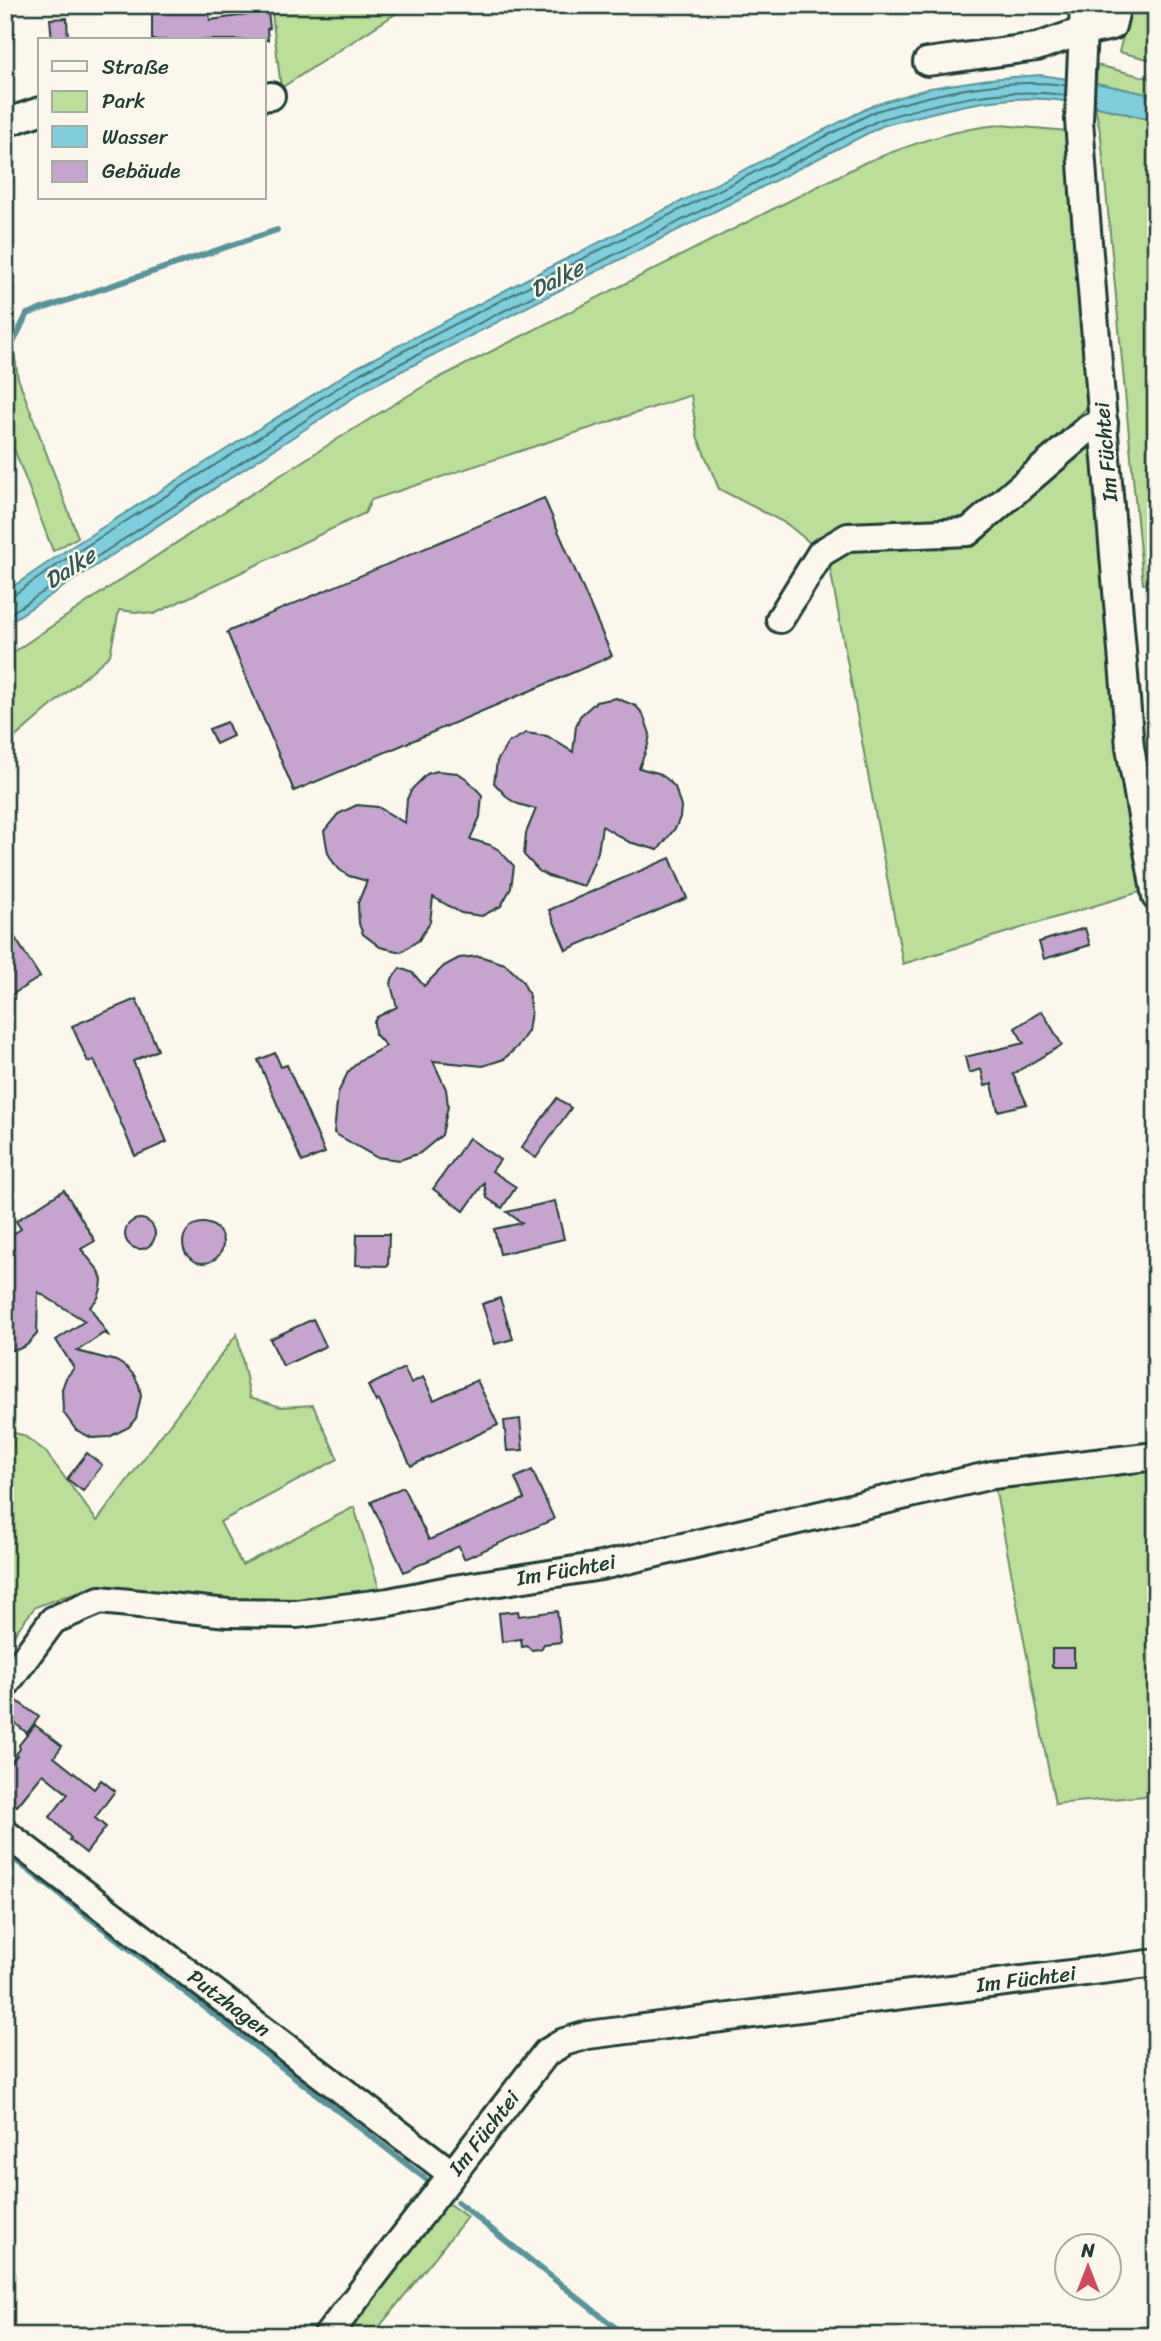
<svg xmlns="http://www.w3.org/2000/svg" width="1161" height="2341" font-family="Sriracha,sans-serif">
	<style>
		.green { fill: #bbde99; stroke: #6d8e66; stroke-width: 2 }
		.water { fill: #7fcedd; stroke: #599499; stroke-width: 2 }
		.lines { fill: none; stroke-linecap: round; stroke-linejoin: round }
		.shore { stroke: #457778; stroke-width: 2 }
		.stream { stroke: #599499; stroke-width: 6 }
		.building { fill: #c6a4cf; stroke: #1f3d34; stroke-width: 2 }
		.minor-casing { stroke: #1f3d34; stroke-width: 32 }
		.minor { stroke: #fbf7ec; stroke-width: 26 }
		.labels { text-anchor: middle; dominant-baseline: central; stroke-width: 5; stroke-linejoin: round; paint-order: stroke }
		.street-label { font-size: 21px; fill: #1f3d34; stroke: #fbf7ec }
		.water-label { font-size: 23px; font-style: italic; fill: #325a56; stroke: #fbf7ec }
	</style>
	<rect width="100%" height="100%" fill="#fbf7ec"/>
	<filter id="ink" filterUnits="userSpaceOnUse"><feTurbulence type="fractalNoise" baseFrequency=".0143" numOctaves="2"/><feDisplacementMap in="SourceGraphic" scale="14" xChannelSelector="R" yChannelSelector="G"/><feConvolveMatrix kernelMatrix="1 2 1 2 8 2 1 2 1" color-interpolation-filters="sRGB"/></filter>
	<g filter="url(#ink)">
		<!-- green -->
		<g class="green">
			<path d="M271 5H409L281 88Z"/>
			<path d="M1131 5H1156V61L1119 52Z"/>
			<path d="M1097 65 1156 80V96L1096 83Z"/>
			<path d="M1095 106 1156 121V582L1143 584 1101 137Z"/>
			<path d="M1000 125 1068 131 1070 207 1089 406 964 521 849 526 830 531 815 547 787 524 719 489 697 436 691 395 371 500 365 513 154 614 119 610 110 655 5 746V658C144 563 284 470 429 383L866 162C910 145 952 129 1000 125Z"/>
			<path d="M12 338 18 378 78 537 53 551 5 425V339Z"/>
			<path d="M1092 444 1143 891 903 964 828 557 851 546 971 539 1081 448Z"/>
			<path d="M237 1334 250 1397 281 1407 313 1405 338 1459 220 1522 242 1565 354 1507 380 1591 295 1606 228 1605 85 1589 35 1607 5 1646V1497L16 1491 5 1461V1431L23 1435 45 1451 97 1521Z"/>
			<path d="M1156 1466V1795L1055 1804 995 1487Z"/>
			<path d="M445 2201 467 2217 372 2336H342Z"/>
		</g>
		<!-- water -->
		<path class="water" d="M1040 75 1096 83 1156 96V121C1119 112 1083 102 1045 99 991 95 934 112 882 126L368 388 5 625V592L65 551 357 367 550 267 874 105 930 88 989 79Z"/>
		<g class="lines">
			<!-- shore -->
			<g class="shore">
				<path d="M5 597 12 596 69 557 361 373 554 273 876 111C937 93 1002 77 1066 85"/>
				<path d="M5 617 364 382 879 120C938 102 1003 86 1065 95"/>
			</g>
			<!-- stream -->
			<g class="stream">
				<path d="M5 387 9 386 11 347 27 314 277 230"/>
				<path d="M5 1852 427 2180"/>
				<path d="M457 2202 626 2336"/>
			</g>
		</g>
		<!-- building -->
		<g class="building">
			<path d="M175 5H208L210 20 268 12 270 28 267 29 268 40H152V12H175Z"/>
			<path d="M67 18 68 40H52L50 19Z"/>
			<path d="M544 498 612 656 294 791 227 632Z"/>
			<path d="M616 698 636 706 643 714 650 734 648 745 639 768 658 773 667 779 675 787 681 807 680 817 676 827 658 850 629 842 602 826 598 852 584 886 548 876 539 871 524 855 526 833 536 809 518 804 509 799 494 783 497 761 508 743 526 733 547 736 573 752 576 726 580 716 596 702Z"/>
			<path d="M227 722 233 736 216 744 209 729Z"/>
			<path d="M437 771 458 773 467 779 482 795 480 817 470 839 490 845 499 850 514 866 511 888 501 906 482 916 461 913 433 897 430 922 419 940 401 952 380 947 363 934 359 924 358 903 367 881 349 876 340 870 333 862 328 853 324 831 338 814 357 805 378 807 405 823 407 799 412 789 427 774Z"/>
			<path d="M670 858 687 898 566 950 549 910Z"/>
			<path d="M5 922 40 977 5 999Z"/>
			<path d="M1085 928 1090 945 1044 959 1039 942Z"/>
			<path d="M479 956 505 964 522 980 529 995 531 1012 528 1031 517 1047 504 1059 483 1066 433 1061 446 1089 448 1106 442 1135 420 1153 400 1160 376 1157 334 1133 338 1093 348 1072 360 1060 386 1046 375 1034 374 1022 377 1017 397 1007 391 985 392 979 400 968 413 973 424 986 444 966 459 958Z"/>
			<path d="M136 999 158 1050 133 1061 167 1142 135 1156 94 1060 88 1062 72 1026Z"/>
			<path d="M1042 1011 1062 1045 1013 1074 1027 1104 998 1111 992 1084 985 1086 981 1069 969 1073 965 1057 1024 1043 1015 1028Z"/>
			<path d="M275 1053 281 1067 287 1065 325 1153 302 1162 258 1060Z"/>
			<path d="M557 1098 571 1108 536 1158 521 1148Z"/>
			<path d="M469 1138 500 1160 492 1171 516 1187 502 1208 487 1198 484 1183 464 1211 433 1189Z"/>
			<path d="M64 1190 95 1241 81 1249 99 1271 102 1280 101 1289 98 1298 90 1307 108 1335 104 1333 77 1351 116 1361 126 1367 134 1375 139 1385 141 1396 136 1418 129 1427 109 1437 92 1438 76 1430 63 1412 62 1389 66 1378 74 1368 56 1340 85 1321 38 1292 37 1334 27 1345 19 1349 5 1351V1239L21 1229 16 1221Z"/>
			<path d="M555 1201 564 1239 500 1254 494 1229 522 1223 507 1212Z"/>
			<circle cx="140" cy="1234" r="15"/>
			<circle cx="203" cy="1243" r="20"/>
			<path d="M357 1234H389L388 1266 356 1265Z"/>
			<path d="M500 1298 513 1339 495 1344 482 1304Z"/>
			<path d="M313 1319 326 1346 283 1366 270 1339Z"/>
			<path d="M404 1368 411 1383 423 1377 434 1400 477 1380 498 1425 411 1466 379 1400 376 1402 368 1386Z"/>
			<path d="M520 1419 523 1450 507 1451 504 1421Z"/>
			<path d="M87 1453 102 1465 83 1491 67 1479Z"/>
			<path d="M532 1470 554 1519 464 1559 459 1546 404 1572 371 1502 403 1487 429 1540 524 1499 515 1478Z"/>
			<path d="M518 1611 519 1616 557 1611 561 1642 544 1644 541 1649 531 1650 527 1646 522 1647 521 1639 502 1642 499 1613Z"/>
			<rect x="1052" y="1649" width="22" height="18"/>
			<path d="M13 1698 39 1717 27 1733 5 1715V1708Z"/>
			<path d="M35 1725 62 1746 54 1757 94 1789 101 1780 115 1791 95 1818 106 1827 86 1853 69 1840 71 1838 50 1817 68 1794 43 1774 17 1806 5 1797V1771L17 1755 16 1754 20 1749 19 1745Z"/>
		</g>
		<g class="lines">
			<defs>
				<g id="minor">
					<path d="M1084 5 1079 120 1085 206 1130 747 1156 897"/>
					<path d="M927 62 1037 47 1074 34 1112 26 1117 5"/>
					<path d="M264 97 271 96"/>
					<path d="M5 123 40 111"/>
					<path d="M780 619 821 553 848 537 968 532 1089 428 1104 423"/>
					<path d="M5 1685 53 1620 100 1600 228 1613 297 1614 389 1602 454 1589 601 1566 992 1475 1156 1456"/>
					<path d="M5 1833 452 2174"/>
					<path d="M327 2336 546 2053 564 2042 588 2035 1156 1963"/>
				</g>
			</defs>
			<!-- minor casing -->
			<use href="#minor" class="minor-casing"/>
			<!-- minor -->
			<use href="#minor" class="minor"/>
		</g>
	</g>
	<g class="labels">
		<!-- street labels -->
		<g class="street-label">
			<text transform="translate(1106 452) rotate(-95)">Im Füchtei</text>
			<text transform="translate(566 1570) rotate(-10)">Im Füchtei</text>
			<text transform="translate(1026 1979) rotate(-7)">Im Füchtei</text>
			<text transform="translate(229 2003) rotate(37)">Putzhagen</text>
			<text transform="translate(484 2133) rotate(-52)">Im Füchtei</text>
		</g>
		<!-- water labels -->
		<g class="water-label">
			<text transform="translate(557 279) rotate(-27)">Dalke</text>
			<text transform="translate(70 568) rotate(-33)">Dalke</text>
		</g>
	</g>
	<!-- margin -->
	<rect width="1161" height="2341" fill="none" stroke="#fbf7ec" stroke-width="28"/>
	<rect x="14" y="14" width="1133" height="2313" fill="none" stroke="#1f3d34" stroke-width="2.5" filter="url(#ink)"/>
	<!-- legend -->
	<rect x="38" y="38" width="228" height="161" fill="#fbf7ec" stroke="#a3ada2" stroke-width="2"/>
	<rect x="52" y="61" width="35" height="10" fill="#fbf7ec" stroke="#a3ada2" stroke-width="2"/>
	<text x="102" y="74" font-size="21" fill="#1f3d34">Straße</text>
	<rect x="52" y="91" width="35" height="21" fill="#bbde99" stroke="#a3ada2" stroke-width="2"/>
	<text x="102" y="108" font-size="21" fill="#1f3d34">Park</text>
	<rect x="52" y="126" width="35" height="21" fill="#7fcedd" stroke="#a3ada2" stroke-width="2"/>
	<text x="102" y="144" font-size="21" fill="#1f3d34">Wasser</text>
	<rect x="52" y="161" width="35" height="21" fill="#c6a4cf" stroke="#a3ada2" stroke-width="2"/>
	<text x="102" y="178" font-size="21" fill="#1f3d34">Gebäude</text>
	<!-- north arrow -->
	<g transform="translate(1088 2267)"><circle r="33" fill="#fbf7ec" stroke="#a3ada2" stroke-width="2"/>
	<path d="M0-5L12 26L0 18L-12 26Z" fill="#d1495b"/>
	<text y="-10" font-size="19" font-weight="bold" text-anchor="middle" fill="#1f3d34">N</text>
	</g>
</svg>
